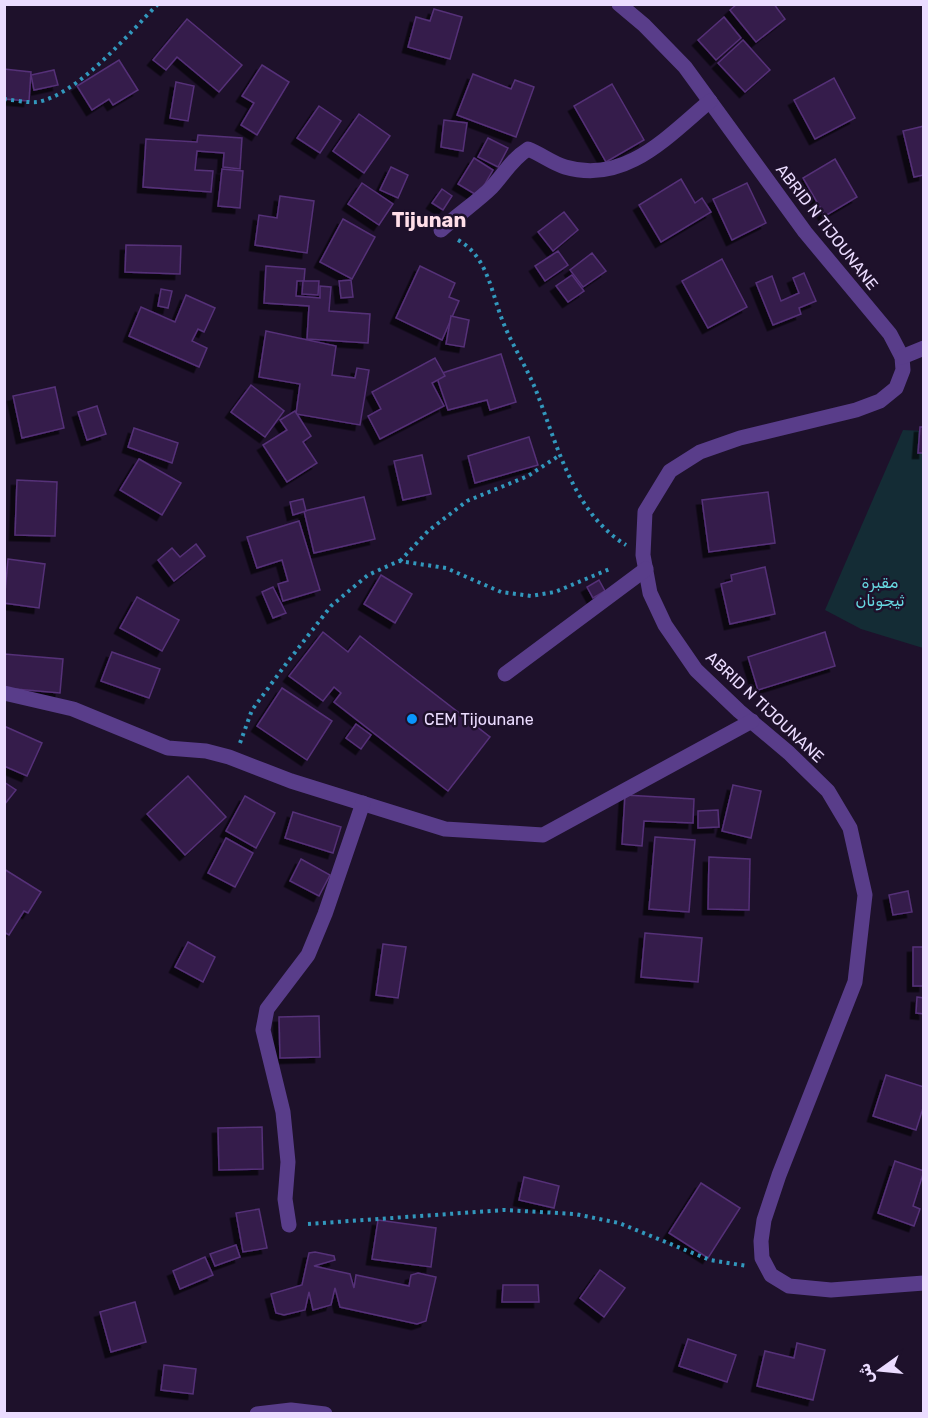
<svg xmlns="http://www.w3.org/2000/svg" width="928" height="1418" font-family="Rubik,Cairo,sans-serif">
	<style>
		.green { fill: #142c35 }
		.building { fill: #361e4c; stroke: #553078; stroke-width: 1.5; filter: url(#shadow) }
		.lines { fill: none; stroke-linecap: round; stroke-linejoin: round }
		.path { stroke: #3298bd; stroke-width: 4; stroke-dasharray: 3 4.5; stroke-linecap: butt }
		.minor { stroke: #593d8a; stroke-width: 15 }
		.poi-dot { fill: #0a96fd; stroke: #1e112b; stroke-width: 2 }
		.labels { text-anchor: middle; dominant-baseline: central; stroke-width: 5; stroke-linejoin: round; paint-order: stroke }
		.street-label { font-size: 16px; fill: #ebdcff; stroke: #1e112b }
		.park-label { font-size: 16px; fill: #67d7e0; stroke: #1e112b }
		.poi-label { font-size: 16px; fill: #ebdcff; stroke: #1e112b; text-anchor: start }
		.quarter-label { font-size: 20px; font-weight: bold; fill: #ffdee8; stroke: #1e112b }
	</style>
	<defs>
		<filter id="shadow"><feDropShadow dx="-5.5" dy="5.5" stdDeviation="0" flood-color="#0009"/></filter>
	</defs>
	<rect width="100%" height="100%" fill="#1e112b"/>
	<!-- green -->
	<path class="green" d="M903 430 923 431V648L861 629 825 610Z"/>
	<!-- building -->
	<g class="building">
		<path d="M737 4H774L785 19 756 42 730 10Z"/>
		<path d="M434 9 462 17 450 59 408 47 416 17 430 21Z"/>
		<path d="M724 17 741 38 716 60 698 40Z"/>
		<path d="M187 19 242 65 219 92 177 57 166 70 153 60Z"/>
		<path d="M743 40 770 70 745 92 718 63Z"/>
		<path d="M119 60 138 90 113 105 109 99 92 110 77 86Z"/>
		<path d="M262 65 289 82 257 135 241 125 254 103 242 96Z"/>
		<path d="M4 69 31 72 29 101 4 99Z"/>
		<path d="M54 70 58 85 34 90 31 75Z"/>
		<path d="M473 74 511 89 515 80 534 87 516 137 457 115Z"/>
		<path d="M834 78 855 118 815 139 794 100Z"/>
		<path d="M176 82 194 86 188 121 170 118Z"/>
		<path d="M612 84 644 140 606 162 574 106Z"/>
		<path d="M319 106 341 121 320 153 297 138Z"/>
		<path d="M359 114 390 136 364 173 333 151Z"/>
		<path d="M444 120 467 123 463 151 441 147Z"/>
		<path d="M924 126V175L914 177 903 131Z"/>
		<path d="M198 135 242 138 240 169 223 167 224 153 197 151 195 170 213 171 211 192 143 187 146 139 197 142Z"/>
		<path d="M488 138 508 148 498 167 478 157Z"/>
		<path d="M474 158 493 170 478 196 458 184Z"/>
		<path d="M835 159 857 197 825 216 803 178Z"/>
		<path d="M391 167 408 175 398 198 380 190Z"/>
		<path d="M222 169 243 171 240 208 218 206Z"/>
		<path d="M681 179 695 203 702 198 711 212 661 242 639 205Z"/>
		<path d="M362 183 393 204 379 225 348 204Z"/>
		<path d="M747 183 766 223 732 240 713 199Z"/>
		<path d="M442 189 452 196 443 210 432 203Z"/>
		<path d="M280 196 314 201 307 253 255 245 259 215 277 218Z"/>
		<path d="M564 212 578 230 553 251 538 232Z"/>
		<path d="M343 219 375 237 352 279 320 262Z"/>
		<path d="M126 245 181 246 180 274 125 272Z"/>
		<path d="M558 251 568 265 545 281 535 266Z"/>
		<path d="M592 253 606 271 583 287 570 270Z"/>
		<path d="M722 259 747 307 708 328 682 281Z"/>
		<path d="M266 266 305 269 304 281H297L296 296 320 298V286L331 287 329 311 370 314 368 343 307 339 309 306 264 303Z"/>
		<path d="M420 266 455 283 449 297 459 301 442 340 396 318Z"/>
		<path d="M804 273 816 301 799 308 801 314 773 325 756 283 772 276 781 301 799 293 793 278Z"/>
		<path d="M572 275 584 291 568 302 556 286Z"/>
		<path d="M351 280 353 297 341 298 339 281Z"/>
		<path d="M303 281H319L318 295 302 294Z"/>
		<path d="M161 289 172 291 168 308 158 306Z"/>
		<path d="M186 295 215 308 204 332 198 329 192 341 207 348 199 367 129 336 141 307 175 322Z"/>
		<path d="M451 316 469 320 464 347 446 344Z"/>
		<path d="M266 331 336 346 332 375 355 378 357 368 369 370 360 425 296 414 300 384 259 377Z"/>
		<path d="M501 354 516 402 490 410 487 400 448 410 436 375Z"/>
		<path d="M435 358 445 376 432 383 444 406 380 439 368 416 381 409 372 392Z"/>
		<path d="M251 385 284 411 265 437 231 412Z"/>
		<path d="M55 387 64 428 22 438 13 396Z"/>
		<path d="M97 406 106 434 87 440 78 412Z"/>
		<path d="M295 411 311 436 303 442 317 463 287 482 263 445 287 430 280 420Z"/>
		<path d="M920 427H924V453H918Z"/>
		<path d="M134 428 178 443 172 463 128 447Z"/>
		<path d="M529 437 538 465 475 483 468 456Z"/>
		<path d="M422 455 431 494 403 500 394 461Z"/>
		<path d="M139 459 181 483 162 515 120 490Z"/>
		<path d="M17 480 57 482 55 536 15 535Z"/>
		<path d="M768 492 775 543 709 552 702 500Z"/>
		<path d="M364 497 375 539 314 553 304 511Z"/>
		<path d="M303 499 306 511 293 515 290 502Z"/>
		<path d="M299 521 320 590 283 601 278 584 288 581 282 560 257 568 247 537Z"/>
		<path d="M196 544 205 556 174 581 158 560 172 548 180 557Z"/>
		<path d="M8 559 45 564 39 608 4 603Z"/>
		<path d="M765 567 775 614 730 624 721 584 732 581 731 575Z"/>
		<path d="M381 575 412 594 395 623 364 604Z"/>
		<path d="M599 580 605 591 593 598 587 587Z"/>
		<path d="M273 587 286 613 273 618 262 592Z"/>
		<path d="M137 597 179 620 162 651 120 628Z"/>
		<path d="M323 632 348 652 360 636 490 737 448 791 334 702 341 693 334 687 323 701 289 676Z"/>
		<path d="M825 632 835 666 758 690 748 657Z"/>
		<path d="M112 652 160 669 149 698 101 681Z"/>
		<path d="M4 654 63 659 60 693 4 688Z"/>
		<path d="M282 688 332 721 307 760 257 726Z"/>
		<path d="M356 724 371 735 361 749 346 738Z"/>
		<path d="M4 726 42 743 27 776 4 766Z"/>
		<path d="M188 776 226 817 185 855 147 814Z"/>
		<path d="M4 782 16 790 4 805Z"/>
		<path d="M733 785 761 791 751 838 722 831Z"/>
		<path d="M625 795 694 799 693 823 644 821 642 846 622 844Z"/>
		<path d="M245 796 275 813 256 848 226 831Z"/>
		<path d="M718 810 719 827 698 828V811Z"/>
		<path d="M293 812 341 827 333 853 285 838Z"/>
		<path d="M655 837 695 840 689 912 649 909Z"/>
		<path d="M226 838 253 853 235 887 208 873Z"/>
		<path d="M709 857 750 859 749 910 708 909Z"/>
		<path d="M301 859 330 875 319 896 290 881Z"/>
		<path d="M4 869 41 892 28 913 24 911 9 935 4 932Z"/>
		<path d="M908 891 912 912 893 915 889 895Z"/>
		<path d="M645 933 702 938 698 982 641 977Z"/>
		<path d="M188 942 215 957 203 982 175 967Z"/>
		<path d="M383 944 406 947 398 998 376 995Z"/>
		<rect x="913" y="947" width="11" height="39"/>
		<path d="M917 997 924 998V1014L916 1013Z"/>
		<path d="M319 1016 320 1057 280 1058 279 1017Z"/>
		<path d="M886 1075 924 1087V1105L916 1130 873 1116Z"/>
		<path d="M262 1127 263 1169 219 1170 218 1128Z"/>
		<path d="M895 1161 924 1171 913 1206 920 1209 914 1226 878 1213Z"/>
		<path d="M524 1177 559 1186 554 1208 519 1200Z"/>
		<path d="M701 1183 740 1208 708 1258 669 1233Z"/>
		<path d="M259 1209 267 1248 243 1252 236 1213Z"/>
		<path d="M378 1220 436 1228 431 1267 372 1259Z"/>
		<path d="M236 1245 240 1257 215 1266 210 1254Z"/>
		<path d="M315 1252 334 1256 335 1260 314 1266 350 1274 354 1288 356 1275 409 1286 411 1275 418 1273 436 1277 426 1321 417 1324 340 1307 335 1288 331 1305 313 1310 309 1292 305 1310 284 1315 276 1313 271 1294 302 1285 309 1253Z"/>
		<path d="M205 1257 213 1275 180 1289 173 1271Z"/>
		<path d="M600 1270 625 1288 604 1317 580 1298Z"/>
		<path d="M503 1285H538L539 1302H502Z"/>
		<path d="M135 1302 146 1342 111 1352 100 1312Z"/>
		<path d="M688 1339 736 1355 727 1382 679 1366Z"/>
		<path d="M797 1343 825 1350 813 1400 757 1386 765 1351 794 1358Z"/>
		<path d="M164 1365 196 1369 193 1394 161 1390Z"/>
	</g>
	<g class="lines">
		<!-- path -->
		<g class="path">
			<path d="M4 99C14 100 27 103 37 102 78 95 129 33 158 4"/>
			<path d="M458 240C488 257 491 292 503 322 512 345 526 366 535 388 557 443 572 512 626 545"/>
			<path d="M400 561 428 531 467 501 528 476 560 455"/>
			<path d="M240 743 252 710 286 664 331 606 368 575 399 561 446 568 501 592 531 596 555 592 612 568"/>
			<path d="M308 1224 504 1210 575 1214 619 1223 710 1260 747 1266"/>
		</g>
		<!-- minor -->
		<g class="minor">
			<path d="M619 4 644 25 685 67 805 232 890 334 902 357 903 370 896 388 880 401 856 410 740 438 700 452 670 471 645 512 643 555 650 593 665 625 696 670 739 711 789 753 828 791 850 828 865 895 855 982 779 1175 764 1220 761 1241 762 1258 771 1275 789 1286 831 1290 924 1283"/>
			<path d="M441 230C457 215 477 202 492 187 504 174 512 159 528 149 541 154 552 163 565 167 625 185 668 136 710 101"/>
			<path d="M902 357 924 348"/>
			<path d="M505 674 646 569"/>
			<path d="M4 693 73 709 168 748 206 751 229 757 291 781 445 829 543 835 752 721"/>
			<path d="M289 1225 285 1199 288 1162 283 1112 263 1030 267 1009 308 955 325 914 363 803"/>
			<path d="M257 1414 291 1410 325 1414"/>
		</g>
	</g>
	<!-- markers -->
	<circle class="poi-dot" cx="412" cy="719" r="6"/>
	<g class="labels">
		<!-- street labels -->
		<g class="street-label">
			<text transform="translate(827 227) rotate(52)">ABRID N TIJOUNANE</text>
			<text transform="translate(765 707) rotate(43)">ABRID N TIJOUNANE</text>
		</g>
		<!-- park labels -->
		<g class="park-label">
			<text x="880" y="582">مقبرة<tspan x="880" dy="18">ثيجونان</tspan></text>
		</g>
		<!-- poi labels -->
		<g class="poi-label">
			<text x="424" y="719">CEM Tijounane</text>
		</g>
		<!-- quarter labels -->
		<g class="quarter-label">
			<text x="429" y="220">Tijunan</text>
		</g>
	</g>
	<!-- border -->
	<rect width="928" height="1418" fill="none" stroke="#ebdcff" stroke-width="12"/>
	<!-- north arrow -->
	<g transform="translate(880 1370) rotate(255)" stroke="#1e112b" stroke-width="4.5" paint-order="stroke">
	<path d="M0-4.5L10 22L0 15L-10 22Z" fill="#ebdcff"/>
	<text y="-9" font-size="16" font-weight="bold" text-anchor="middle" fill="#ebdcff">ش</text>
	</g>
</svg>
